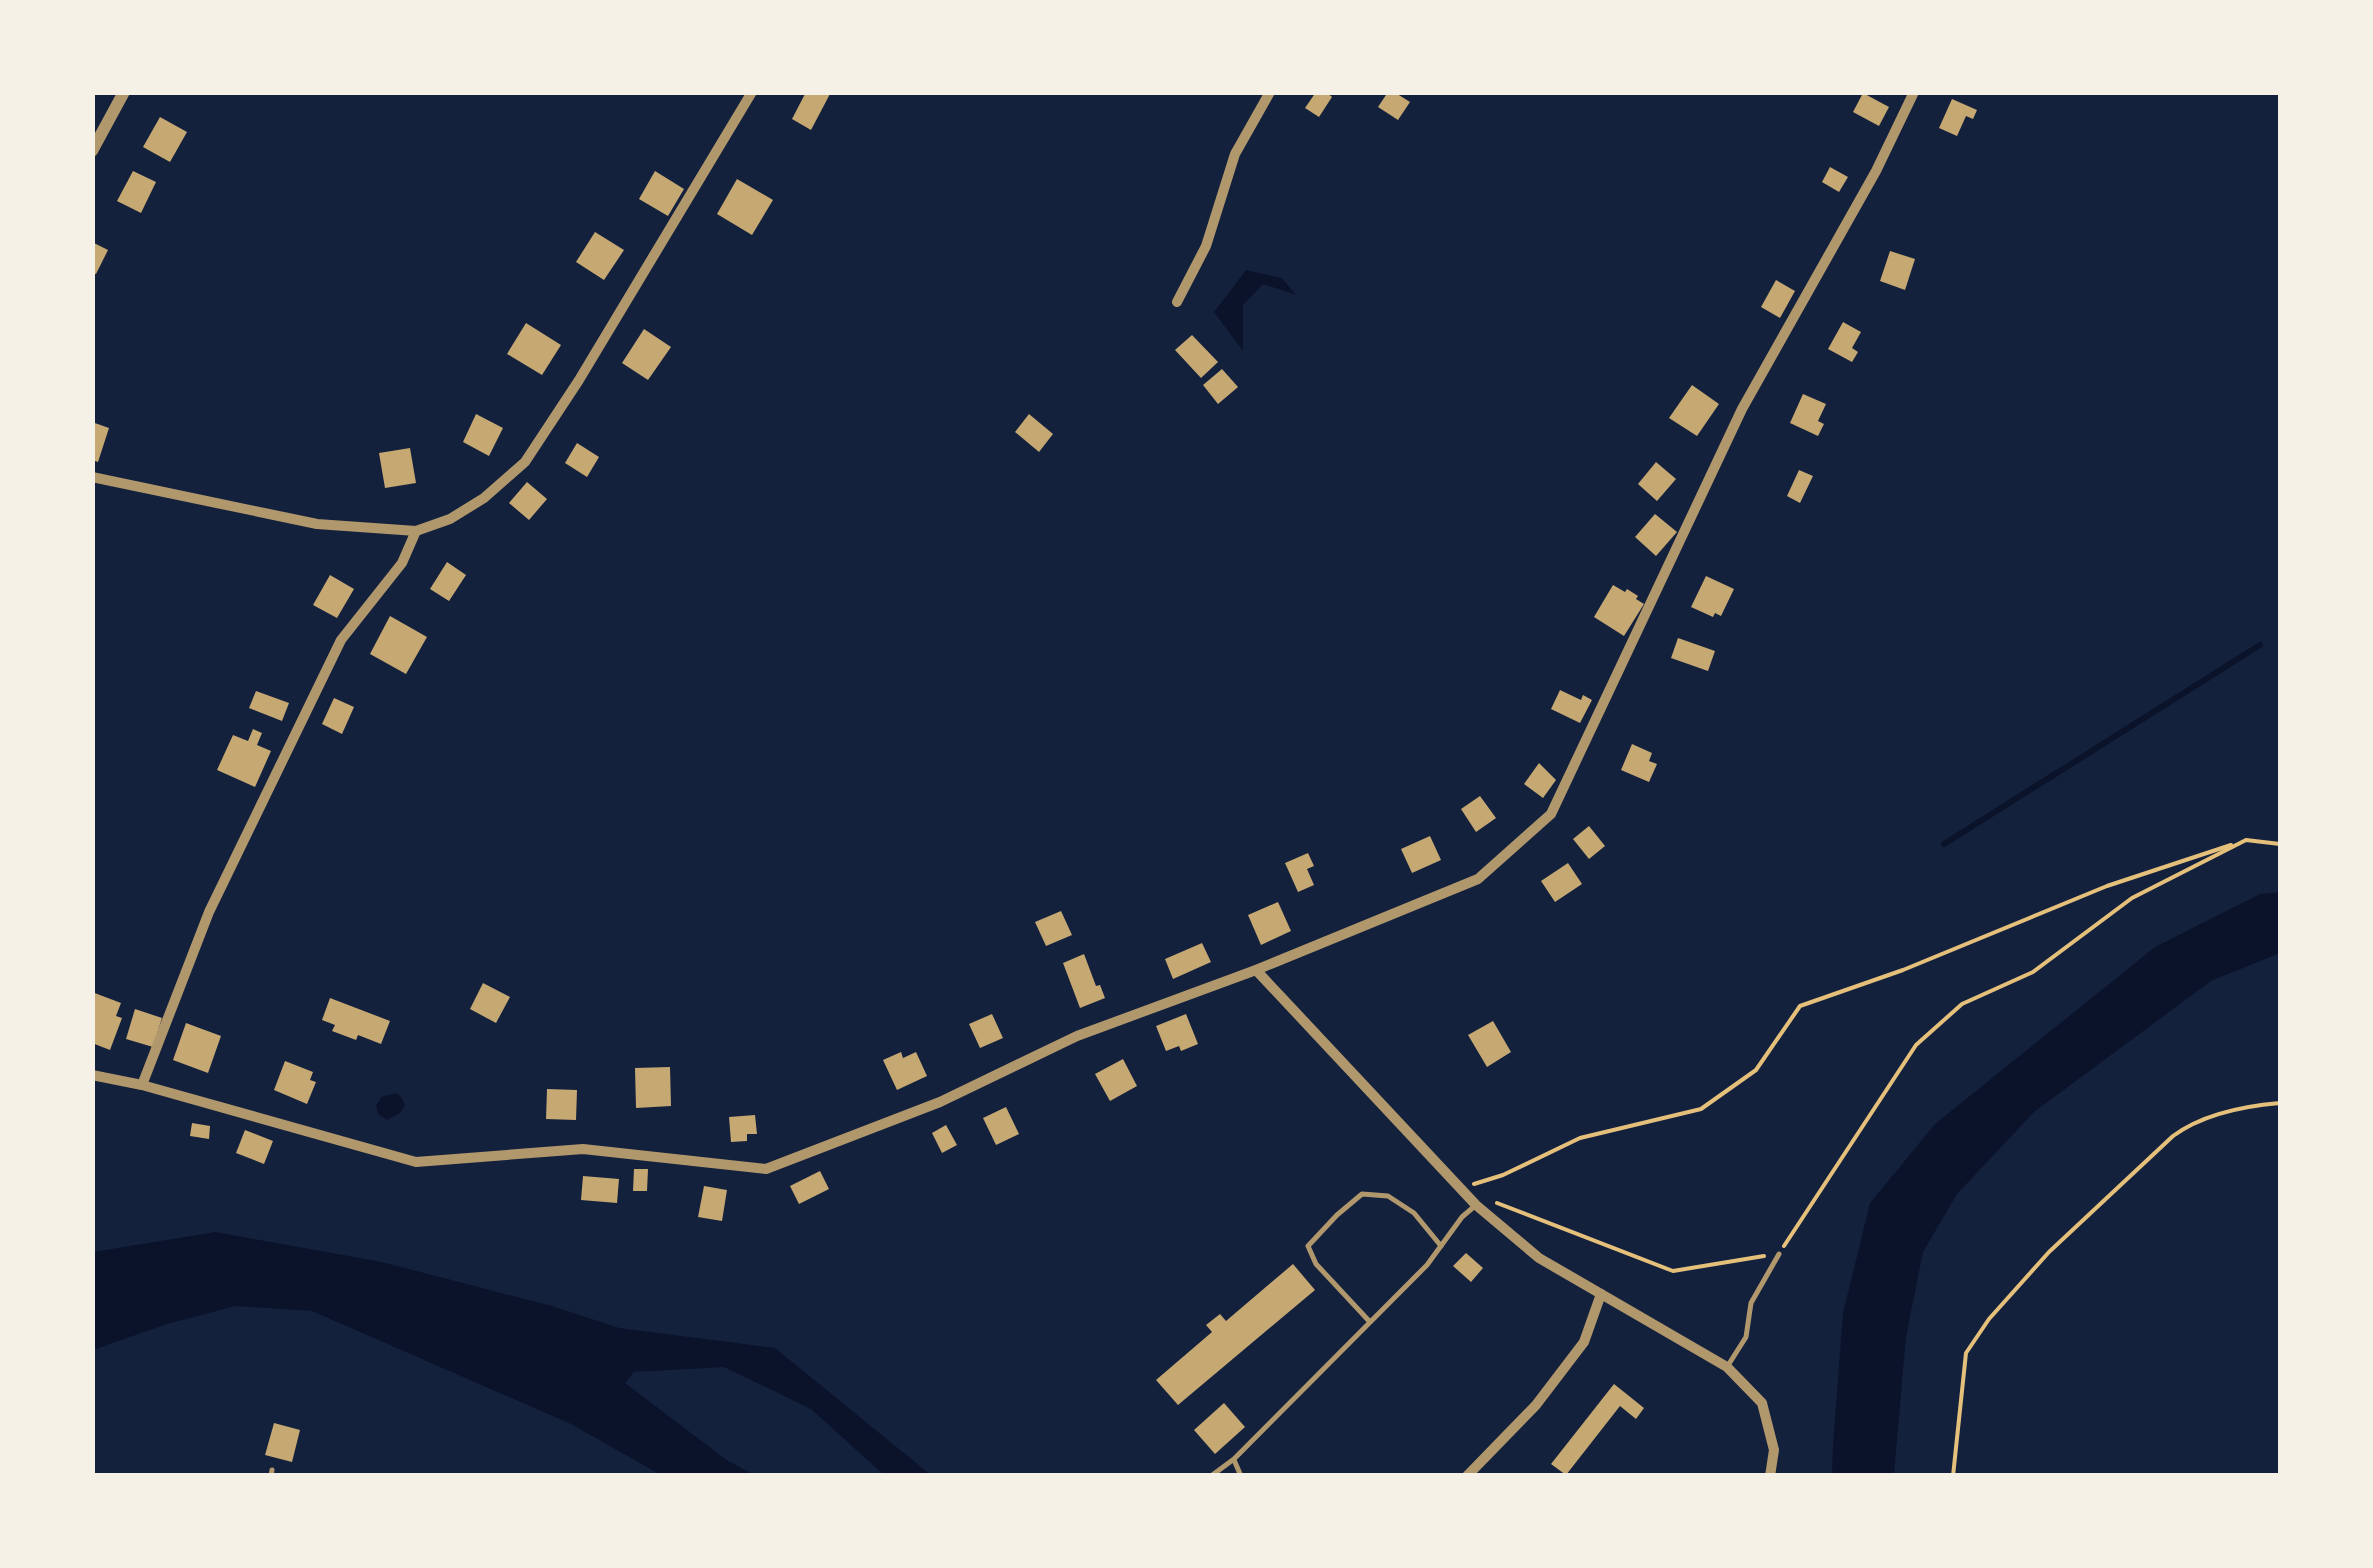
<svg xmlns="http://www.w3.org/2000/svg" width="2373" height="1568" font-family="Mulish,sans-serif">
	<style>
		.water { fill: #0b132b }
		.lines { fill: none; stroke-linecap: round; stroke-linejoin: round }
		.stream { stroke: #0b132b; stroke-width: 6 }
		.building { fill: #c6a872 }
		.path { stroke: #e5c07b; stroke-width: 4 }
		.service { stroke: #b1986c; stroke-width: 5 }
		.minor { stroke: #b1986c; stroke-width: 10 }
		.tertiary { stroke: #b1986c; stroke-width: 12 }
	</style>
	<rect width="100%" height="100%" fill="#14213d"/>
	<!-- water -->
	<g class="water">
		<path d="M1246 270 1282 278 1296 295 1263 284 1243 305V351L1214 312Z"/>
		<path d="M2280 892V953L2211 981 2034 1112 1957 1194 1923 1252 1906 1337 1894 1475H1832L1833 1444 1843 1313 1870 1203 1935 1124 2155 947 2260 894Z"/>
		<path d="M396 1093 401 1097 405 1105 400 1113 387 1120 378 1114 376 1106 381 1097Z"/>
		<path d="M215 1232 382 1262 552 1306 619 1328 775 1348 931 1475H884L811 1409 724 1367 634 1372 625 1383 728 1461 755 1475H661L571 1424 312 1311 236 1306 167 1324 93 1350V1252Z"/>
	</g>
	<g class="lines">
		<!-- stream -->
		<path class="stream" d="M1944 844 2260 645"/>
	</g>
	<!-- building -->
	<g class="building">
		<path d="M806 92H831L811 130 792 119Z"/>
		<path d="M1316 92H1326L1332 97 1319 117 1305 108Z"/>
		<path d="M1388 92H1394L1410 102 1398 120 1378 107Z"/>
		<path d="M1863 93 1889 107 1879 126 1853 112Z"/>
		<path d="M1952 99 1977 110 1973 119 1966 116 1957 136 1939 128Z"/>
		<path d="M160 117 187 132 170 162 143 147Z"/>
		<path d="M1830 167 1848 177 1839 192 1822 182Z"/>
		<path d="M133 171 156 182 141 213 117 201Z"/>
		<path d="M655 171 684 189 668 216 639 199Z"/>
		<path d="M737 179 773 200 752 235 717 214Z"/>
		<path d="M595 232 624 250 604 280 576 262Z"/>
		<path d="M92 242 108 250 96 274 92 273Z"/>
		<path d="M1890 251 1915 259 1905 290 1880 281Z"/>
		<path d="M1776 280 1795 291 1780 318 1761 307Z"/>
		<path d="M1843 322 1861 332 1852 348 1858 352 1852 362 1828 349Z"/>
		<path d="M526 323 561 345 542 375 507 354Z"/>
		<path d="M644 329 671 347 648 380 622 363Z"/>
		<path d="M1192 335 1218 362 1201 378 1175 350Z"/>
		<path d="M1222 369 1238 387 1218 404 1203 385Z"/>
		<path d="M1692 385 1719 404 1697 436 1669 418Z"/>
		<path d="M1803 394 1826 404 1818 421 1824 424 1818 436 1790 423Z"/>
		<path d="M476 414 503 428 489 456 463 442Z"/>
		<path d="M1029 414 1053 434 1039 452 1015 432Z"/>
		<path d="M92 422 109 428 98 462 92 460Z"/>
		<path d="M577 443 599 457 587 477 565 463Z"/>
		<path d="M410 448 416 483 385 488 379 453Z"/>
		<path d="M1656 462 1676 479 1657 501 1638 484Z"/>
		<path d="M1799 470 1813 476 1800 503 1787 496Z"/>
		<path d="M527 482 547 499 529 520 509 503Z"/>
		<path d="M1655 514 1677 532 1656 556 1635 537Z"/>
		<path d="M447 562 466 575 449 601 430 589Z"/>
		<path d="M330 575 354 589 337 618 313 605Z"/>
		<path d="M1706 576 1734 589 1721 616 1715 613 1713 617 1691 607Z"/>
		<path d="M1613 585 1625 592 1627 589 1638 596 1636 599 1644 604 1624 636 1594 617Z"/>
		<path d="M390 616 427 637 406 674 370 654Z"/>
		<path d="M1678 638 1715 651 1708 671 1671 658Z"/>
		<path d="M1560 690 1581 700 1583 695 1592 700 1580 723 1551 709Z"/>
		<path d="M256 691 289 703 282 721 249 708Z"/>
		<path d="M334 698 354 707 342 734 322 724Z"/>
		<path d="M253 729 262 733 257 745 271 751 255 787 217 770 233 735 248 741Z"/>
		<path d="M1632 744 1652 753 1649 761 1657 764 1649 782 1621 770Z"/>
		<path d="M1539 763 1556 780 1543 798 1524 784Z"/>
		<path d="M1480 796 1496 818 1476 832 1461 809Z"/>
		<path d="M1589 826 1605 846 1589 859 1573 839Z"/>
		<path d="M1430 836 1441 860 1412 873 1401 849Z"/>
		<path d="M1308 853 1314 866 1307 869 1314 885 1298 892 1285 863Z"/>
		<path d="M1568 863 1582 884 1555 902 1541 881Z"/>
		<path d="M1278 902 1291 931 1261 945 1248 915Z"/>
		<path d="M1061 911 1072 935 1046 946 1035 922Z"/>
		<path d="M1202 943 1211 962 1173 979 1165 959Z"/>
		<path d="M1084 954 1096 986 1100 985 1105 998 1080 1008 1063 963Z"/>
		<path d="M483 983 510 997 496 1023 470 1009Z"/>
		<path d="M92 992 121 1003 116 1016 122 1018 110 1050 92 1043Z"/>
		<path d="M330 998 390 1021 381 1044 358 1035 356 1040 332 1031 335 1025 322 1020Z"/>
		<path d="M135 1009 162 1018 153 1047 126 1039Z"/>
		<path d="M992 1014 1003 1038 980 1048 969 1024Z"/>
		<path d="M1186 1014 1198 1044 1181 1051 1179 1046 1166 1051 1156 1026Z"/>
		<path d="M1493 1021 1511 1052 1487 1067 1468 1035Z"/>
		<path d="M186 1023 221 1036 208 1073 173 1060Z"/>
		<path d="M901 1052 903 1058 916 1052 927 1076 897 1090 883 1060Z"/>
		<path d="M1123 1059 1137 1086 1110 1101 1095 1074Z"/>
		<path d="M285 1061 313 1072 310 1080 316 1082 307 1104 274 1090Z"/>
		<path d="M670 1067 671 1106 636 1108 635 1068Z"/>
		<path d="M547 1089 577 1090 576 1120 546 1119Z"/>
		<path d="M1006 1107 1019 1134 996 1145 983 1118Z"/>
		<path d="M755 1115 757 1134H747V1141L731 1142 729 1117Z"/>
		<path d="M192 1123 210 1126 209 1139 190 1136Z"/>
		<path d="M946 1125 957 1145 942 1153 932 1133Z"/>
		<path d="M245 1130 273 1141 264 1164 236 1153Z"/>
		<path d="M634 1169H648L647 1191H633Z"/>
		<path d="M820 1171 829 1189 799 1204 790 1186Z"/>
		<path d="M583 1176 619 1179 617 1203 581 1200Z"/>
		<path d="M704 1186 727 1190 722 1221 698 1217Z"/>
		<path d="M1466 1253 1483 1268 1471 1282 1453 1266Z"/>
		<path d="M1293 1264 1315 1290 1178 1405 1156 1380 1212 1332 1206 1325 1220 1314 1226 1321Z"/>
		<path d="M1614 1384 1644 1408 1636 1419 1620 1406 1566 1475 1551 1464Z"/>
		<path d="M1224 1403 1245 1427 1215 1454 1194 1430Z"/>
		<path d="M274 1423 300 1430 292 1462 265 1455Z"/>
	</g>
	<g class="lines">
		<!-- path -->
		<g class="path">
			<path d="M1474 1184 1503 1175 1580 1138 1701 1109 1756 1070 1800 1006 1903 970 2107 886 2231 845"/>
			<path d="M1497 1203 1673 1271 1764 1256"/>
			<path d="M1784 1246 1916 1045 1962 1004 2033 972 2132 898 2246 840 2280 844"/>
			<path d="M1953 1476 1966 1353 1989 1319 2049 1252 2173 1136C2203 1114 2244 1106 2280 1103"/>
		</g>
		<!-- service -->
		<g class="service">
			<path d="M1370 1322 1316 1264 1308 1246 1337 1215 1362 1194 1388 1196 1414 1213 1441 1246"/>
			<path d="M1727 1367 1746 1337 1751 1303 1779 1254"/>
			<path d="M1234 1460 1241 1476"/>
			<path d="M271 1476 272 1470"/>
			<path d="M1211 1476 1234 1459 1427 1265 1462 1217 1476 1205"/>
		</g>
		<!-- minor -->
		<g class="minor">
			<path d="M1177 302 1206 246 1235 154 1270 92"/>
			<path d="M92 477 317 524 416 531 450 519 484 498 525 462 579 380 752 92"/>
			<path d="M1256 970 1476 1205 1539 1258 1727 1367 1762 1403 1774 1450 1770 1476"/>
			<path d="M92 1075 142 1085 416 1162 583 1149 766 1169 940 1102 1077 1036 1256 970 1478 879 1551 814 1742 409 1876 171 1914 92"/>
			<path d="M142 1085 209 912 341 640 402 563 416 531"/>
			<path d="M1467 1476 1536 1405 1584 1342 1601 1294"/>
		</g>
		<!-- tertiary -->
		<path class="tertiary" d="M92 151 124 92"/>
	</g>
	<!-- border -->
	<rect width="2373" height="1568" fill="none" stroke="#f6f1e7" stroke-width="190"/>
</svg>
